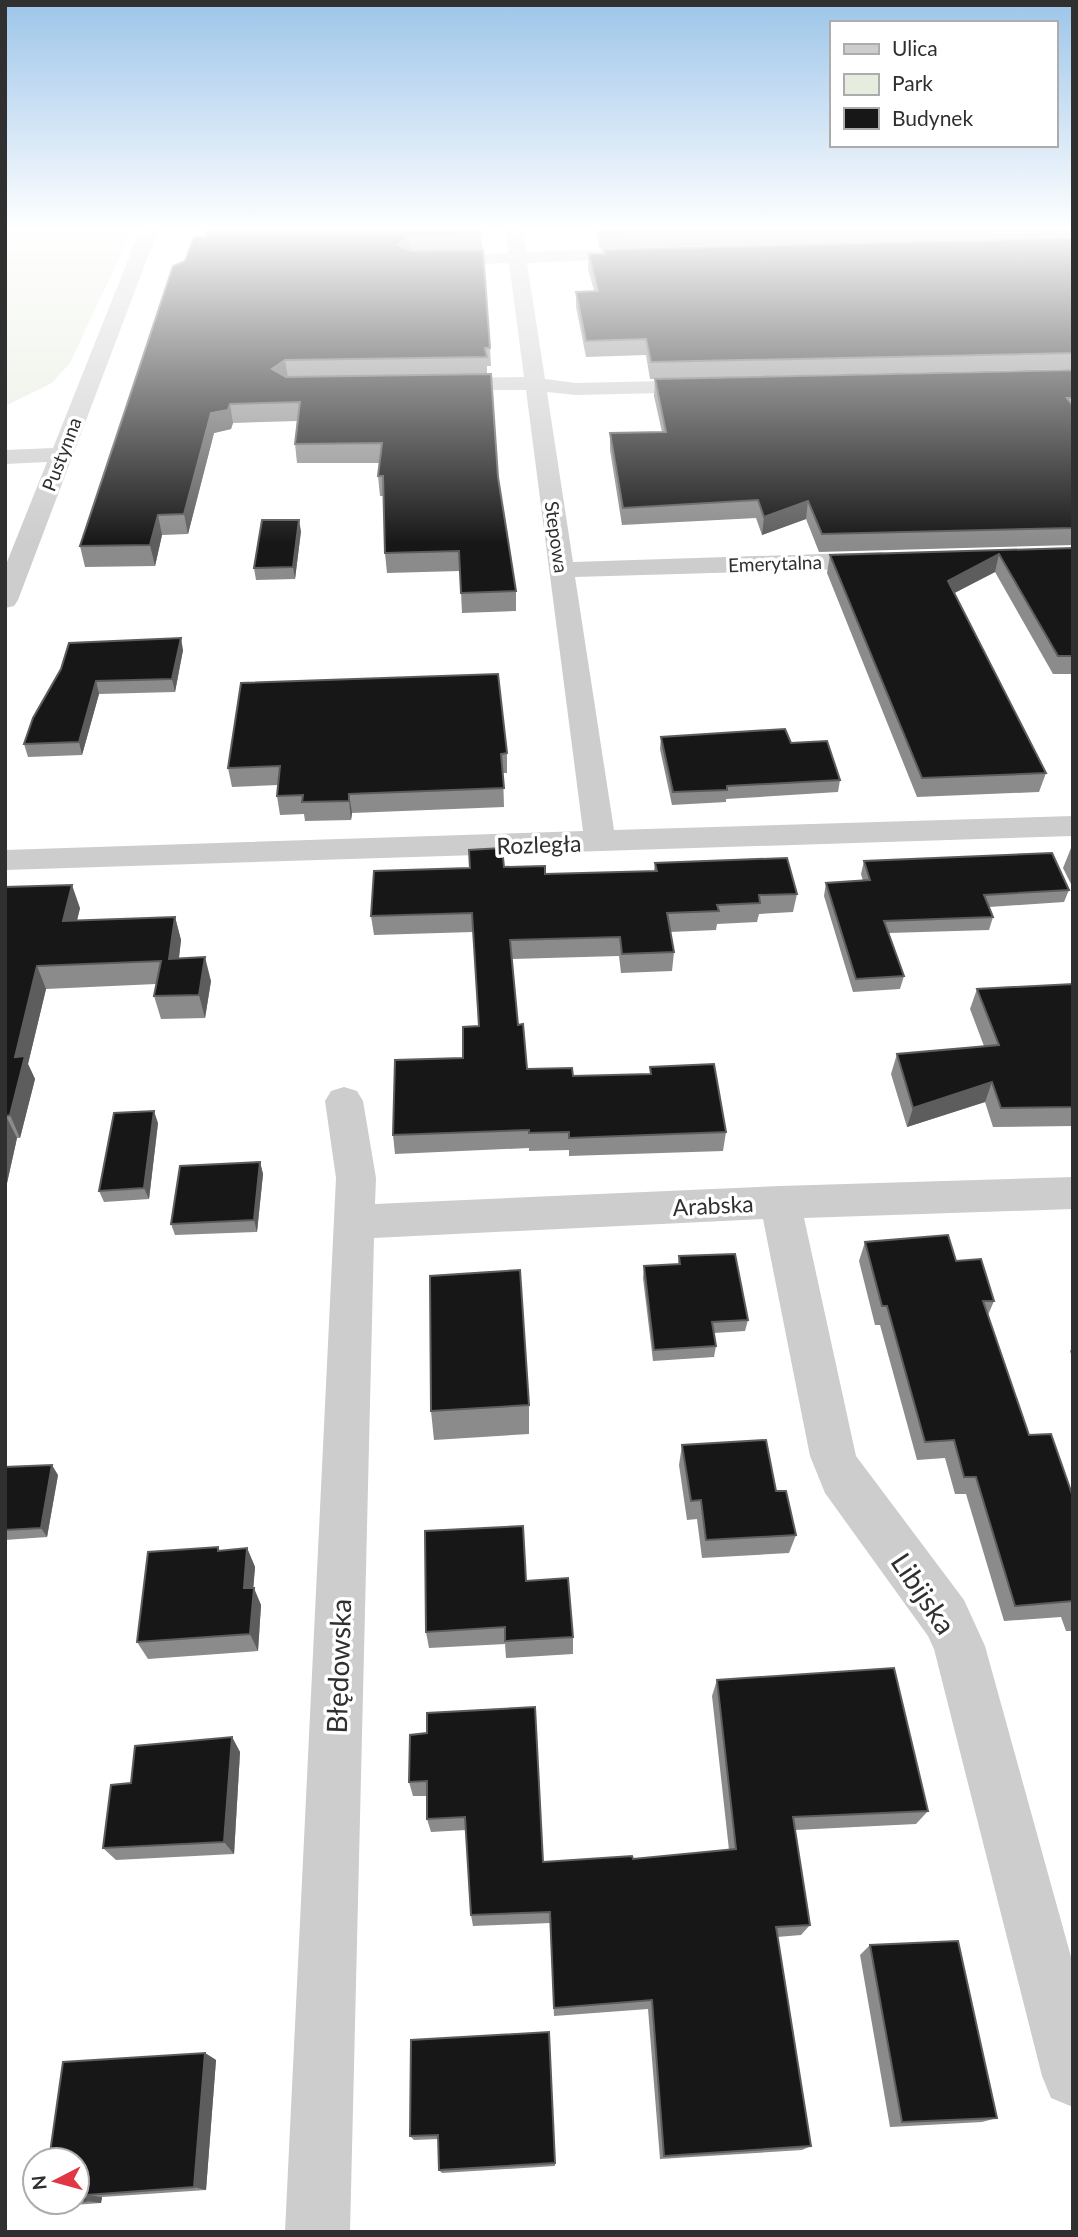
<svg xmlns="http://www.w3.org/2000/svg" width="1078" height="2237" font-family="Lato,sans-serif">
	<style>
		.green { fill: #e6ecde }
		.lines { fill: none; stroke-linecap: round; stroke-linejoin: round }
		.minor { fill: #cdcdcd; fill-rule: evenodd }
		.wall { fill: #8b8b8b }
		.shaded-wall { fill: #5d5d5d }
		.building { fill: #171717; stroke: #5d5d5d; stroke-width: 2 }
		.labels { text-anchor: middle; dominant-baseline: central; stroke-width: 7; stroke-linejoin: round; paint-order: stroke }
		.far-street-label { font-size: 19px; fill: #303030; stroke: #fff }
		.street-label { font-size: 23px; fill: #303030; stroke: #fff }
		.near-street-label { font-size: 28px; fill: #303030; stroke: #fff }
	</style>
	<rect width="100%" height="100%" fill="#fff"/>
	<!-- green -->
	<path class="green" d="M5 230H132L70 363 52 383 5 406Z"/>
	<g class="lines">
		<!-- minor -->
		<g class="minor">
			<path d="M140 230H158L18 600 14 606 5 608V567L47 462 5 464V450L53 448Z"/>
			<path d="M506 230H522L526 252 640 248 649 253 640 258 527 263 545 379 576 383 707 380 718 386 707 392 576 395 547 392 573 562 882 552 891 555 895 560 891 565 882 568 575 577 614 830 1073 816V836L5 870V850L583 831 526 390H438L427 384 438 378 524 377 509 263 431 266 422 261 431 256 508 253Z"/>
			<path d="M344 1087 357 1091 363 1101 376 1178 375 1204 780 1186 1073 1177V1209L804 1218 856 1456 964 1600 985 1646 1073 1964V2107L1051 2098 1042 2076 934 1649 928 1636 825 1493 810 1456 763 1219 374 1238 350 2232H285L336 1178 325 1101 331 1091Z"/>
		</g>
	</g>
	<!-- wall -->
	<g class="wall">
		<path d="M481 230 490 348 491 366H487V374L498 477 516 591V611L462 613 460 571 387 573 385 553 384 496H380L378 476 380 463H297L295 444 297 421 233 423 231 429 214 433 188 534 162 535 155 566 85 567 80 546 194 237Z"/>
		<path d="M596 230H1073V237L600 249Z"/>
		<path d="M1073 238V369L650 379 646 355 586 357 576 307V292L594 291 588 269 589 254H604V250Z"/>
		<path d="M1073 370V545L819 552 806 519 762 535 756 518 622 525 610 450V433L662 432 654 396 655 379Z"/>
		<path d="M301 531 295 579 256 580 254 568Z"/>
		<path d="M1073 548V674H1053L995 572 954 593 1046 773 1039 792 917 797 827 573 830 555Z"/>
		<path d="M183 650 175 692 99 694 82 755 28 757 24 744 61 669Z"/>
		<path d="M661 737 791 743 840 780 838 792 726 799V802L672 805 660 749Z"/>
		<path d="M507 753V773H503L504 807 352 813 351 820 305 821 304 814 280 815 277 796 278 785 232 787 228 768Z"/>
		<path d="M1071 848H1073V888L1063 868Z"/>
		<path d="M864 861 1069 890 1064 902 989 907 993 917 989 930 889 933 904 976 900 989 853 992 824 896 826 883 863 881 861 874Z"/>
		<path d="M655 863 797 894 793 912 759 914 757 922 717 924 716 930 670 932 674 952 672 971 621 973 619 956 512 959 518 1025 527 1069 573 1076 650 1074V1067L726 1132 723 1151 569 1156V1150L529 1151V1148L395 1154 393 1135 463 1058 479 1026 473 932 374 935 371 916 504 867 545 874 654 871Z"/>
		<path d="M5 887 80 908 77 921 175 917 181 940 179 958 211 981 205 1018 161 1019 154 996 156 984 46 989 28 1064 35 1079 20 1138H17L5 1192Z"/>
		<path d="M1073 984V1126L993 1127 985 1102 907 1127 891 1074 897 1054 984 1046 970 1009 977 989Z"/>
		<path d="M158 1123 149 1199 104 1202 99 1191Z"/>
		<path d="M260 1162 263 1174 257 1232 175 1235 171 1224Z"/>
		<path d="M865 1242 956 1261 994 1301 988 1315 1029 1435 1073 1497V1631H1066L1061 1617 1004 1621 966 1494H955L945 1458 917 1460 880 1325H875L859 1261Z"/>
		<path d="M679 1256 748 1320 745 1331 714 1333 716 1346 714 1357 653 1361 643 1278 644 1266 678 1264Z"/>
		<path d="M1073 1346V1360L1070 1351Z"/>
		<path d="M529 1405V1434L434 1440 431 1411Z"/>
		<path d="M682 1445 776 1491 796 1535 789 1553 702 1558 697 1519 687 1520 679 1465Z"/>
		<path d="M5 1467 58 1475 47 1537 5 1540Z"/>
		<path d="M218 1547 220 1551 247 1548 255 1567 253 1588 261 1605 258 1651 148 1659 137 1642Z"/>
		<path d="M526 1581 573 1637V1654L506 1658 505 1644 429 1648 426 1632Z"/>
		<path d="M717 1680 928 1811 916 1824 795 1830 810 1925 801 1935 777 1937 811 2146 802 2150 660 2159 648 2009 554 2016 550 1923 473 1926 471 1915 466 1830 431 1832 427 1819V1796H413L409 1782 410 1735 543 1862 633 1859 729 1850 712 1696Z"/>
		<path d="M232 1737 240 1752 234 1854 116 1860 103 1848Z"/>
		<path d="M870 1945 997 2118 982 2122 890 2127 860 1955Z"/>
		<path d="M411 2040 555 2163V2166L442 2173 439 2170 438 2139 414 2140 410 2136Z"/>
		<path d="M205 2053 216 2060 206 2190 102 2197 101 2203 60 2206 43 2204Z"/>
	</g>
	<!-- shaded-wall -->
	<g class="shaded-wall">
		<path d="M410 236 411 253 398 245Z"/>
		<path d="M285 360 288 378 272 369Z"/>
		<path d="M230 404 233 423 231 429 214 433 188 534 184 514 211 413Z"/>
		<path d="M808 501 806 519 762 535 764 517Z"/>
		<path d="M158 515 162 535 155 566 150 545Z"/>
		<path d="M299 520 301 531 295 579 293 567Z"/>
		<path d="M999 554 995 572 943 599 948 581Z"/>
		<path d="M181 638 183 650 175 692 172 679Z"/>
		<path d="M96 681 99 694 82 755 79 742Z"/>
		<path d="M349 794 352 813 351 820 349 801Z"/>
		<path d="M72 885 80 908 71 944 63 921Z"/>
		<path d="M175 917 181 940 176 982 169 959Z"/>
		<path d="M205 957 211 981 205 1018 199 995Z"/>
		<path d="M37 966 46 989 28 1064 35 1079 20 1138 10 1115 15 1057Z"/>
		<path d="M992 1082 985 1102 907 1127 913 1108Z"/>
		<path d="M154 1111 158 1123 149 1199 144 1188Z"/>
		<path d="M6 1116 17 1138 5 1192V1120Z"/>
		<path d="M260 1162 263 1174 257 1232 254 1220Z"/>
		<path d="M52 1465 58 1475 47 1537 41 1528Z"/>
		<path d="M247 1548 255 1567 252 1605 244 1588Z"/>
		<path d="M254 1588 261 1605 258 1651 250 1634Z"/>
		<path d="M232 1737 240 1752 234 1854 224 1842Z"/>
		<path d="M205 2053 216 2060 206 2190 194 2187Z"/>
		<path d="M87 2195 102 2197 101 2203 86 2201Z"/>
	</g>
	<!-- building -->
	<g class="building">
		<path d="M207 230H481V234L410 236 398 245 410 251 483 250 490 348H485L487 357 285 360 272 369 286 377 491 374 498 477 516 591 461 593 459 551 385 553 383 476H378L382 443 295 444 300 402 230 404 228 410 211 413 184 514 158 515 150 545 80 546 173 266 185 261 194 237H205Z"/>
		<path d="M600 230H752L601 234Z"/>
		<path d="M1073 238V353L651 362 646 339 586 341 576 292 598 291 589 254H605L604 250Z"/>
		<path d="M1073 370V398H1067L1073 406V528L822 534 808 501 764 517 758 500 623 508 610 433 666 432 655 379Z"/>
		<path d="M262 520H299L293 567 254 568Z"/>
		<path d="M1073 548V656H1058L999 554 948 581 1046 773 922 778 830 555Z"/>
		<path d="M181 638 172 679 96 681 79 742 24 744 33 718 61 669 69 643Z"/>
		<path d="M498 674 507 753 501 754 504 788 349 794V801L302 802 303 795 277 796 280 766 228 768 241 683Z"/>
		<path d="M785 729 791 743 827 741 840 780 727 786V790L673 792 661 737Z"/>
		<path d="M502 848 504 867 545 866V874L657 871 655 863 787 858 797 894 759 895 760 903 717 905 719 911 667 913 674 952 622 954 620 937 510 940 518 1025 523 1024 527 1069 572 1068 573 1076 651 1074 650 1067 714 1064 726 1132 569 1138V1132L529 1133V1130L393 1135 395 1060 463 1058V1027L479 1026 472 913 371 916 374 871 470 868 469 850Z"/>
		<path d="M1052 853 1069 890 984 895 993 917 884 921 904 976 856 979 826 883 870 880 864 861Z"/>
		<path d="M72 885 63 921 175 917 169 959 205 957 199 995 154 996 161 961 37 966 15 1057 25 1056 10 1115 6 1116 5 1120V887Z"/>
		<path d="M1073 984V1107L1001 1108 992 1082 913 1108 897 1054 999 1045 977 989Z"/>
		<path d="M154 1111 144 1188 99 1191 114 1113Z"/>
		<path d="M260 1162 254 1220 171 1224 180 1166Z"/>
		<path d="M948 1235 956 1261 981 1259 994 1301H983L1029 1435 1051 1434 1073 1497V1601L1015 1606 976 1477H964L954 1440 925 1442 887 1306H882L865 1242Z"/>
		<path d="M735 1254 748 1320 712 1322 716 1346 654 1350 644 1266 680 1264 679 1256Z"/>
		<path d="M520 1270 529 1405 431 1411 430 1276Z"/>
		<path d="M766 1440 776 1491H786L796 1535 706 1540 701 1500 691 1501 682 1445Z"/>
		<path d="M52 1465 41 1528 5 1530V1467Z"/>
		<path d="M523 1526 526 1581 568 1578 573 1637 505 1641V1627L426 1632 425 1531Z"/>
		<path d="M218 1547V1551L247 1548 244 1588H254L250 1634 137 1642 148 1552Z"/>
		<path d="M894 1668 928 1811 793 1817 810 1925 776 1927 811 2146 664 2156 652 2000 554 2008 550 1912 471 1915 465 1817 427 1819V1781L409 1782 410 1735 427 1733V1713L535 1707 543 1862 632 1856 633 1859 736 1849 717 1680Z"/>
		<path d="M232 1737 224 1842 103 1848 111 1785 131 1783 135 1746Z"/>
		<path d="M958 1941 997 2118 902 2122 870 1945Z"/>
		<path d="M549 2032 555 2163 439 2170 438 2135 410 2136 411 2040Z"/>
		<path d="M205 2053 194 2187 87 2195 86 2201 77 2202V2160H49L63 2062Z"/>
		<path d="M43 2202H75L43 2204Z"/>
	</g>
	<!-- sky -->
	<linearGradient id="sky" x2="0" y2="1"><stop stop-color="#9cc5e9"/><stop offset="0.42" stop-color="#fff"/><stop offset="1" stop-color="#fff" stop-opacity="0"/></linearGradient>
	<rect width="1078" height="544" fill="url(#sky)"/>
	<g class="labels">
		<!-- far-street labels -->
		<g class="far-street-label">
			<text transform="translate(61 454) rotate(-69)">Pustynna</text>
			<text transform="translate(557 537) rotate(82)">Stepowa</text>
			<text transform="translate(775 563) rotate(-2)">Emerytalna</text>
		</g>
		<!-- street labels -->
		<g class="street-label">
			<text transform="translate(539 844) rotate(-2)">Rozległa</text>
			<text transform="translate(713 1205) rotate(-3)">Arabska</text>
		</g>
		<!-- near-street labels -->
		<g class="near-street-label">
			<text transform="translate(924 1593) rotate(56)">Libijska</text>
			<text transform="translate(338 1666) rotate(-88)">Błędowska</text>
		</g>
	</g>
	<!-- border -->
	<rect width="1078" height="2237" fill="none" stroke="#303030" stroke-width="14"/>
	<!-- legend -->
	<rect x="830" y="21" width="228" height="126" fill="#ffffff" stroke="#acacac" stroke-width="2"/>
	<rect x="844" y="44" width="35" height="10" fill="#cdcdcd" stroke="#acacac" stroke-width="2"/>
	<text x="892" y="56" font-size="21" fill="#303030">Ulica</text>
	<rect x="844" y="74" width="35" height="21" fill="#e6ecde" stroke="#acacac" stroke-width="2"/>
	<text x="892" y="91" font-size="21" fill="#303030">Park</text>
	<rect x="844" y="108" width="35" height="21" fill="#171717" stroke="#acacac" stroke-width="2"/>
	<text x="892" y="126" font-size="21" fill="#303030">Budynek</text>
	<!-- north arrow -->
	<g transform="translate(56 2181) rotate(264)"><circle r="33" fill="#ffffff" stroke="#acacac" stroke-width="2"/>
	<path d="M0-5L12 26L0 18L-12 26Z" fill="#e13745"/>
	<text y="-10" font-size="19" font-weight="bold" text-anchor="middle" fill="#303030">N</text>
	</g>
</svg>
